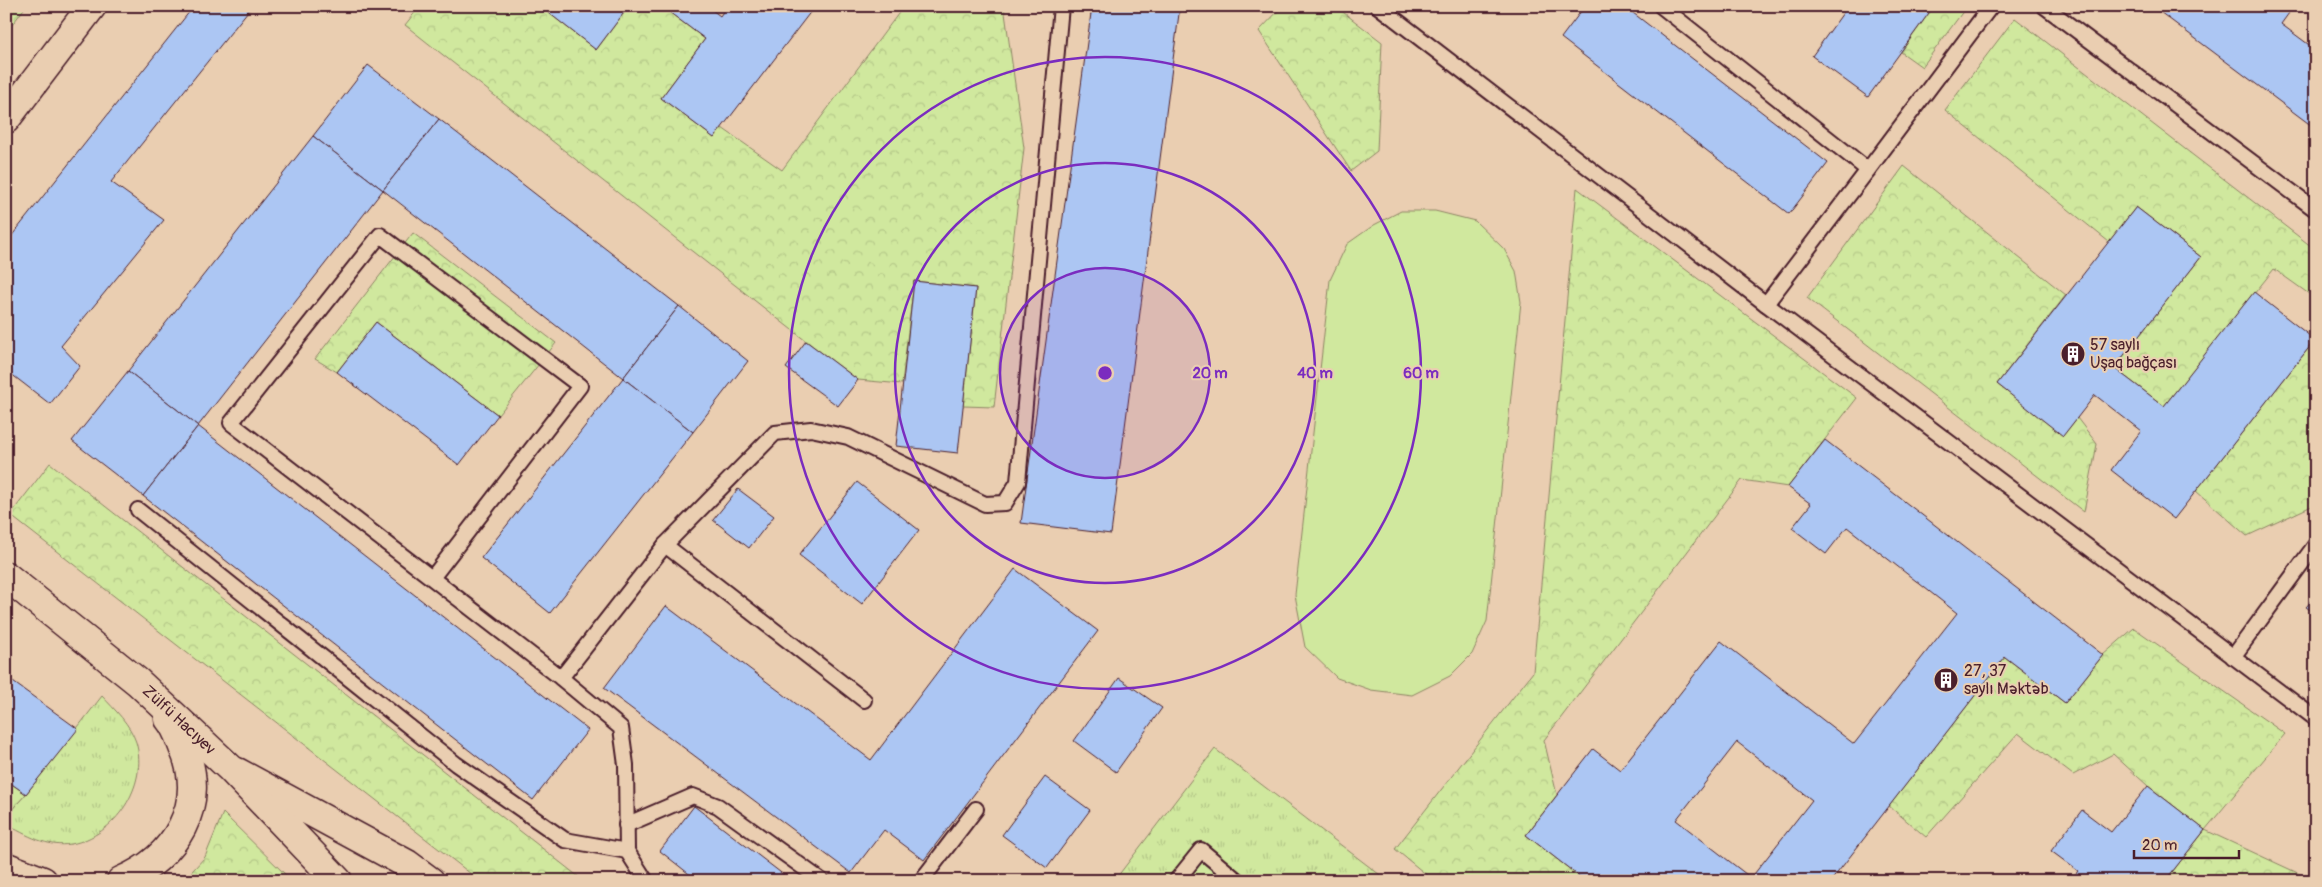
<svg xmlns="http://www.w3.org/2000/svg" width="2322" height="887" font-family="Pangolin,sans-serif">
	<style>
		.grass { fill: url(#grass-tufts); stroke: #8d8464 }
		.forest { fill: url(#forest-crowns); stroke: #8d8464 }
		.pitch { fill: #d0e89e; stroke: #8d8464 }
		.building { fill: #acc6f3; stroke: #4a1f2b; fill-rule: evenodd }
		.lines { fill: none; stroke-linecap: round; stroke-linejoin: round }
		.service-casing { stroke: #4a1f2b; stroke-width: 18 }
		.minor-casing { stroke: #4a1f2b; stroke-width: 31 }
		.secondary-casing { stroke: #4a1f2b; stroke-width: 31 }
		.service { stroke: #eaceb1; stroke-width: 14 }
		.minor { stroke: #eaceb1; stroke-width: 28 }
		.secondary { stroke: #eaceb1; stroke-width: 28 }
		.ring { fill: none; stroke: #7b2cbf; stroke-width: 2.5 }
		.labels { text-anchor: middle; dominant-baseline: central; stroke-width: 4; stroke-linejoin: round; paint-order: stroke }
		.poi-label { font-size: 16px; fill: #4a1f2b; stroke: #eaceb1; text-anchor: start }
		.street-label { font-size: 16px; fill: #4a1f2b; stroke: #eaceb1 }
		.centre { fill: #7b2cbf; stroke: #eaceb1; stroke-width: 2.5 }
		.ring-label { font-size: 15px; text-anchor: middle; font-weight: bold; fill: #7b2cbf; stroke: #eaceb1; stroke-width: 4; stroke-linejoin: round; paint-order: stroke }
	</style>
	<defs>
		<pattern id="grass-tufts" width="24" height="20" patternUnits="userSpaceOnUse" patternTransform="scale(1.25)"><rect width="24" height="20" fill="#d0e89e"/><path d="M3 7l-1-3M5 7V3M7 7l1-3M15 17l-1-3M17 17v-4M19 17l1-3" fill="none" stroke="#b4c788"/></pattern>
		<pattern id="forest-crowns" width="20" height="18" patternUnits="userSpaceOnUse" patternTransform="scale(1.25)"><rect width="20" height="18" fill="#d0e89e"/><path d="M2 6a3 3 0 1 1 6 0M12 15a3 3 0 1 1 6 0" fill="none" stroke="#b4c788"/></pattern>
	</defs>
	<rect width="100%" height="100%" fill="#eaceb1"/>
	<filter id="ink" filterUnits="userSpaceOnUse"><feTurbulence type="fractalNoise" baseFrequency=".02" numOctaves="2"/><feDisplacementMap in="SourceGraphic" scale="10" xChannelSelector="R" yChannelSelector="G"/><feConvolveMatrix kernelMatrix="1 2 1 2 8 2 1 2 1" color-interpolation-filters="sRGB"/></filter>
	<g filter="url(#ink)">
		<!-- grass -->
		<g class="grass">
			<path d="M102 696C115 710 130 724 136 742 149 785 115 836 71 844 48 848 26 835 6 824V816L26 794Z"/>
			<path d="M1215 749 1388 881H1114Z"/>
		</g>
		<!-- forest -->
		<g class="forest">
			<path d="M6 6H26L6 33Z"/>
			<path d="M420 6H540L596 50 629 6H661L705 39 661 98 714 138 722 128 782 170 904 6H1004L1024 148 994 407 963 406 976 288 914 281 902 384 858 380 806 341 405 25Z"/>
			<path d="M1283 6H1335L1382 42 1377 151 1351 171 1259 31Z"/>
			<path d="M1934 6H1967L1922 67 1901 52Z"/>
			<path d="M2015 18 2316 250V299L2274 269 2164 406 2114 368 2201 257 2136 207 2109 242 1945 110Z"/>
			<path d="M1904 166 2066 295 1997 384 2063 435 2077 418 2097 444 2084 512 1807 298Z"/>
			<path d="M1577 188 1857 398 1788 487 1742 480 1544 740 1557 795 1526 835 1585 881H1434L1395 849 1533 672Z"/>
			<path d="M413 233 556 343 498 415 376 322 337 372 315 359Z"/>
			<path d="M2315 340 2316 504 2247 536 2196 491Z"/>
			<path d="M50 463 584 881H480L10 515Z"/>
			<path d="M2134 628 2285 734 2205 830 2315 881H2165L2205 830 2148 786 2113 754 2073 775 2018 733 1926 837 1889 806 2005 657 2065 703 2103 655Z"/>
			<path d="M6 780 26 794 6 816Z"/>
			<path d="M223 813 292 881H183L205 857Z"/>
		</g>
		<!-- pitch -->
		<path class="pitch" d="M1401 211H1435L1475 221 1504 249 1516 271 1521 302 1487 621 1472 654 1450 676 1412 695 1371 690 1337 678 1305 647 1295 595 1330 280 1347 244 1374 225Z"/>
		<!-- building -->
		<g class="building">
			<path d="M194 6H252L111 182 164 220 61 346 80 366 50 404 6 370V243Z"/>
			<path d="M540 6H629L596 50Z"/>
			<path d="M661 6H707L720 16 727 6H815L714 138 661 98 705 39Z"/>
			<path d="M1092 6H1180L1111 534 1021 523Z"/>
			<path d="M1585 6H1624L1828 163 1789 214 1561 38Z"/>
			<path d="M1848 6H1934L1868 97 1812 56Z"/>
			<path d="M2152 6H2280L2289 13 2281 24 2316 50V129Z"/>
			<path d="M368 65 439 119 383 190 313 136Z"/>
			<path d="M439 119 679 306 623 378 383 190Z"/>
			<path d="M313 136 383 190 198 426 128 371Z"/>
			<path d="M2136 207 2201 257 2114 368 2164 406 2254 292 2315 340 2174 519 2111 470 2141 431 2095 395 2063 436 1997 384Z"/>
			<path d="M914 281 976 288 958 453 896 446Z"/>
			<path d="M679 306 748 361 693 432 623 378Z"/>
			<path d="M376 322 498 415 459 465 337 372Z"/>
			<path d="M806 341 858 380 838 406 786 368Z"/>
			<path d="M128 371 198 426 143 496 72 441Z"/>
			<path d="M623 378 693 432 550 613 481 558Z"/>
			<path d="M198 426 588 730 533 800 143 496Z"/>
			<path d="M1825 440 2103 655 2065 703 2005 657 1831 881H1585L1526 835 1593 749 1620 770 1721 641 1854 744 1957 613 1847 527 1826 554 1792 528 1811 504 1788 487ZM1737 742 1812 800 1751 878 1676 820Z"/>
			<path d="M857 482 919 530 862 604 799 555Z"/>
			<path d="M738 489 774 516 749 548 713 520Z"/>
			<path d="M1015 569 1098 631 924 860 884 830 851 873 604 688 666 606 871 760Z"/>
			<path d="M2316 596V614L2306 607Z"/>
			<path d="M6 677 78 729 26 794 6 780Z"/>
			<path d="M1119 678 1162 708 1116 772 1074 741Z"/>
			<path d="M1045 777 1090 810 1047 868 1002 835Z"/>
			<path d="M2148 786 2205 830 2165 881H2070L2078 871 2051 851 2082 810 2111 832Z"/>
			<path d="M694 806 789 879 788 881H698L660 851Z"/>
		</g>
		<g class="lines">
			<defs>
				<g id="service">
					<path d="M1378 6 1766 304 2316 719"/>
					<path d="M1661 6 1868 170 1766 304"/>
					<path d="M2044 6 2316 210"/>
					<path d="M1868 170 1991 6"/>
					<path d="M138 510 456 764 565 840 627 851"/>
					<path d="M665 545 864 700"/>
					<path d="M432 578 580 386 380 235 231 423 561 678"/>
					<path d="M2233 657 2316 544"/>
					<path d="M626 825 693 796 718 806 822 881"/>
					<path d="M646 881 627 851 626 765 621 728 561 678 665 545 775 433 811 429 848 437 985 504 1005 503 1018 482 1061 6"/>
					<path d="M921 881 976 809"/>
					<path d="M1176 881 1201 850 1238 881"/>
				</g>
				<path id="minor" d="M237 772 407 864 430 881"/>
				<g id="secondary">
					<path d="M6 119 92 6"/>
					<path d="M6 576 138 682 231 769 338 881"/>
					<path d="M7 867 43 881"/>
					<path d="M121 881C175 858 209 805 183 747 179 737 176 727 169 719"/>
				</g>
			</defs>
			<!-- service casing -->
			<use href="#service" class="service-casing"/>
			<!-- minor casing -->
			<use href="#minor" class="minor-casing"/>
			<!-- secondary casing -->
			<use href="#secondary" class="secondary-casing"/>
			<!-- service -->
			<use href="#service" class="service"/>
			<!-- minor -->
			<use href="#minor" class="minor"/>
			<!-- secondary -->
			<use href="#secondary" class="secondary"/>
		</g>
	</g>
	<!-- distance rings -->
	<circle cx="1105" cy="373" r="105" fill="#7b2cbf" fill-opacity=".12"/>
	<g class="ring">
		<circle cx="1105" cy="373" r="105"/>
		<circle cx="1105" cy="373" r="210"/>
		<circle cx="1105" cy="373" r="316"/>
	</g>
	<!-- icons -->
	<defs>
		<symbol id="building-disc" viewBox="-11 -11 22 22"><circle r="9.5" fill="#4a1f2b" stroke="#eaceb1"/><path d="M-4-6H4V6H1V3H-1V6H-4ZM-2.5-4.3h1.7v1.8h-1.7ZM.8-4.3h1.7v1.8H.8ZM-2.5-1h1.7V.8h-1.7ZM.8-1h1.7V.8H.8Z" fill="#fff"/></symbol>
	</defs>
	<g fill-rule="evenodd">
		<use href="#building-disc" x="2059" y="340" width="28" height="28"/>
		<use href="#building-disc" x="1932" y="666" width="28" height="28"/>
	</g>
	<g class="labels">
		<!-- poi labels -->
		<g class="poi-label">
			<text x="2090" y="345">57 saylı<tspan x="2090" dy="18">Uşaq bağçası</tspan></text>
			<text x="1964" y="671">27, 37<tspan x="1964" dy="18">saylı Məktəb</tspan></text>
		</g>
		<!-- street labels -->
		<g class="street-label">
			<text transform="translate(179 720) rotate(43)">Zülfü Hacıyev</text>
		</g>
	</g>
	<circle cx="1105" cy="373" r="8" class="centre"/>
	<g class="ring-label">
		<text x="1210" y="378">20 m</text>
		<text x="1315" y="378">40 m</text>
		<text x="1421" y="378">60 m</text>
	</g>
	<!-- margin -->
	<rect width="2322" height="887" fill="none" stroke="#eaceb1" stroke-width="25"/>
	<rect x="12" y="12" width="2297" height="862" fill="none" stroke="#4a1f2b" stroke-width="2" filter="url(#ink)"/>
	<!-- scale -->
	<path d="M2134 850v8h105v-8" fill="none" stroke="#4a1f2b" stroke-width="2.5"/>
	<text x="2142" y="850" font-size="15" fill="#4a1f2b" stroke="#eaceb1" stroke-width="4" paint-order="stroke">20 m</text>
</svg>
